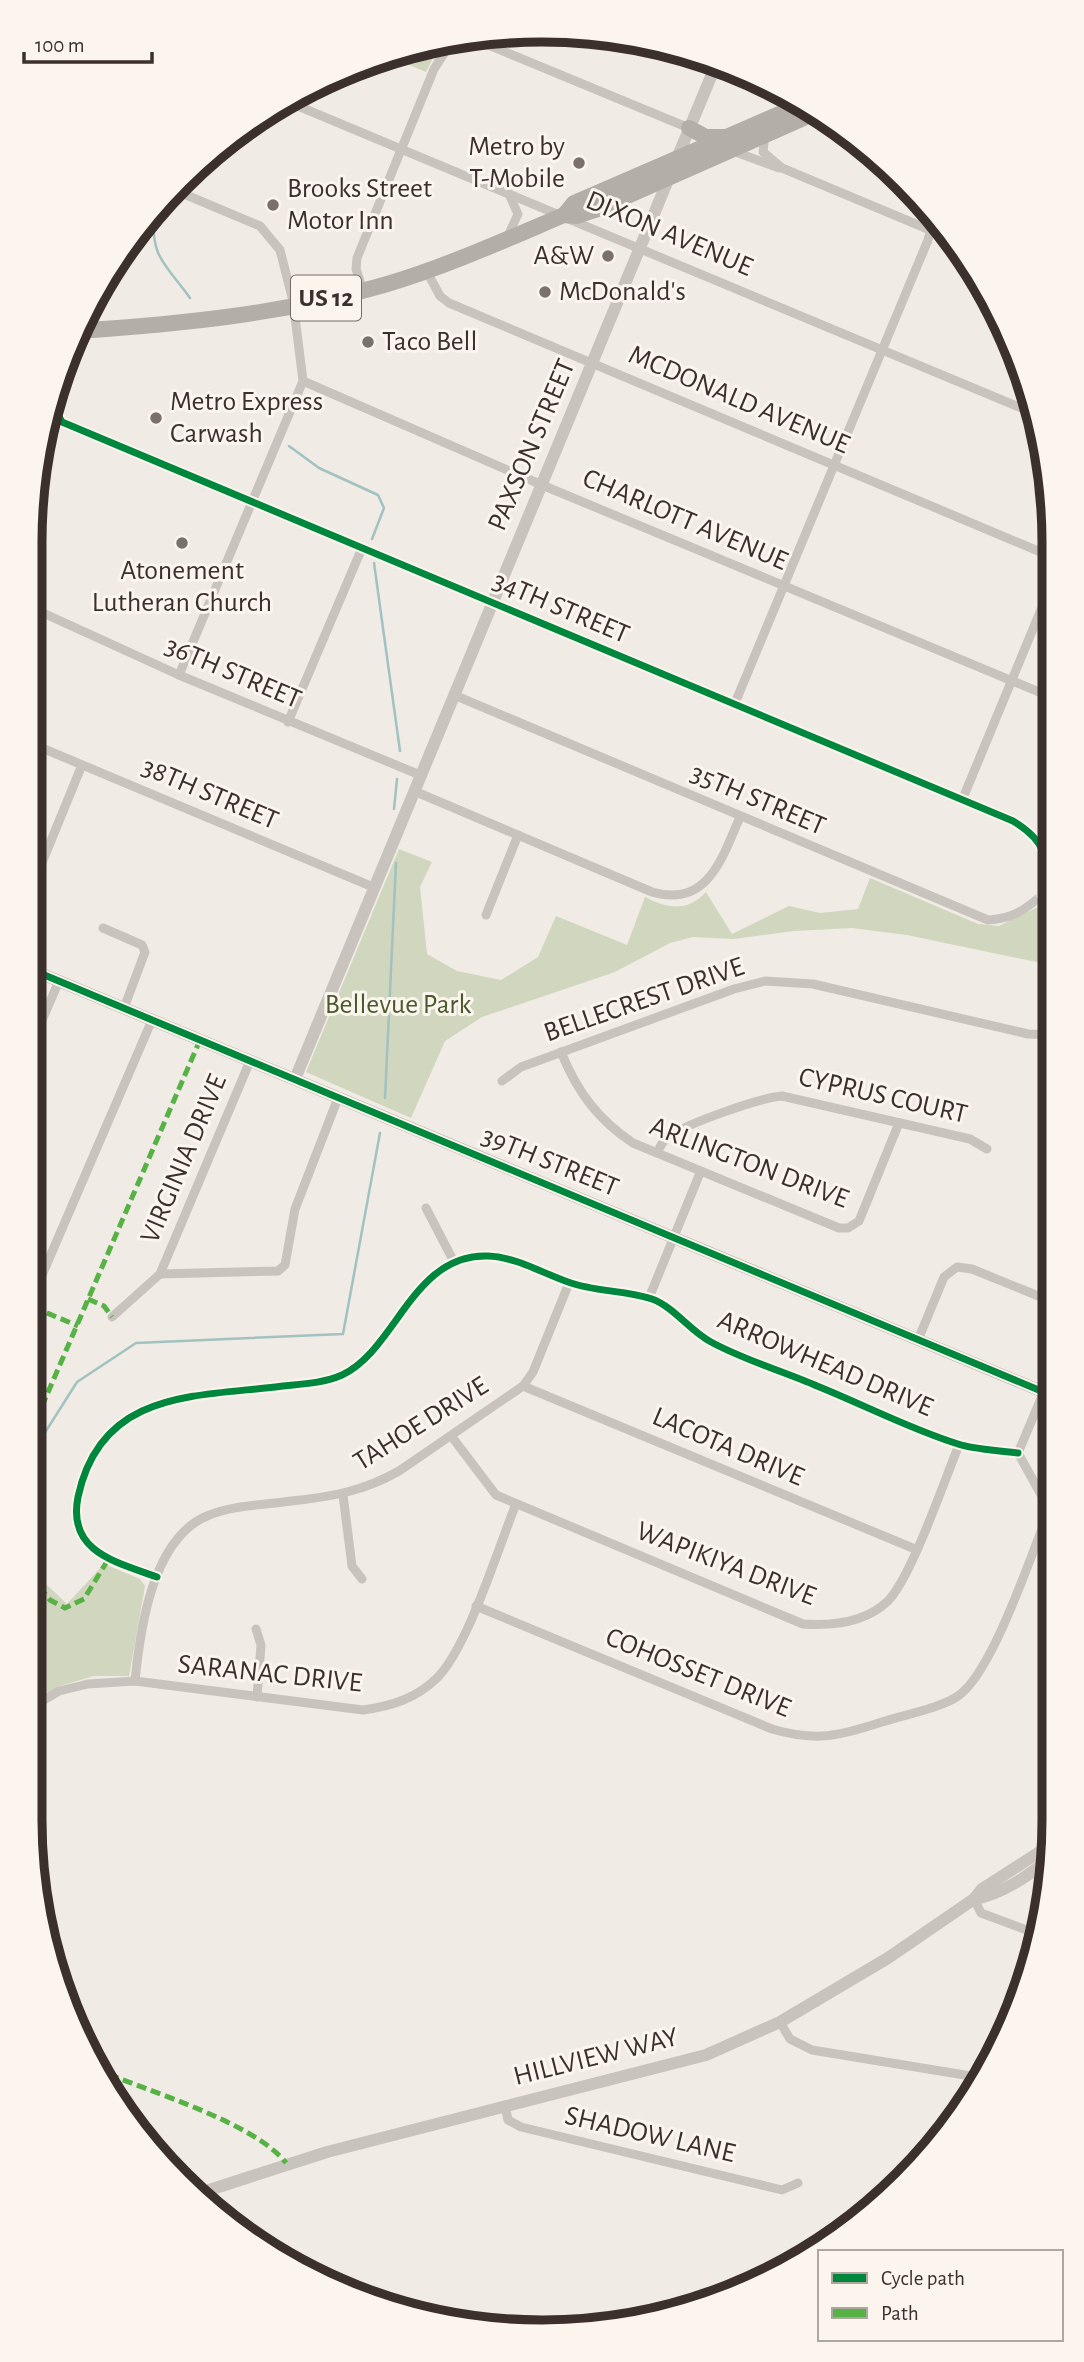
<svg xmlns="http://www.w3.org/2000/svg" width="1084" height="2362" font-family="'Alegreya Sans',sans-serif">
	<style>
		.green { fill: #d1d6bf }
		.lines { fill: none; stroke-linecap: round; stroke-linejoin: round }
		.stream { stroke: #a1c2c1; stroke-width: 2.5 }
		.minor { stroke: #c9c3be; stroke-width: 9 }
		.tertiary { stroke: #c9c3be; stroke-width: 12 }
		.secondary { stroke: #bab3ae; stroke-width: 12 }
		.trunk { stroke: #b4aea8; stroke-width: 16 }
		.quiet { stroke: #57b246; stroke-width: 5; stroke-dasharray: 10 5; stroke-linecap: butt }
		.cycleway-casing { stroke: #fbf5ee; stroke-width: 11 }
		.cycleway { stroke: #00873e; stroke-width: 7 }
		.poi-dot { fill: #7a716c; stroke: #fbf5ee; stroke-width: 2.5 }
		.labels { text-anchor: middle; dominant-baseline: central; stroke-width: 6; stroke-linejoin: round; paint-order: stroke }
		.shield { fill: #fbf5ee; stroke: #756b66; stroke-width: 2 }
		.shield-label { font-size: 26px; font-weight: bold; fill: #3b302b }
		.poi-label { font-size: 28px; fill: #3b302b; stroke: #fbf5ee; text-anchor: start }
		.street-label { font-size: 28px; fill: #3b302b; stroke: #fbf5ee }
		.park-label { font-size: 28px; fill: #4a5a2e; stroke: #fbf5ee }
		.rim { fill: none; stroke: #3b302b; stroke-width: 9 }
	</style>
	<rect width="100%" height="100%" fill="#f0ebe5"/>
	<!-- green -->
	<g class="green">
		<path d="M637 39 642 40 712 61 709 68Z"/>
		<path d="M442 40 426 72 388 56Z"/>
		<path d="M399 849 432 862 420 887 427 954 457 971 501 980 538 957 556 916 627 945 645 897C668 909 688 912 706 892L732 934 789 906 820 913 858 909 870 878 978 924 999 926 1046 903 1051 905V965L907 935 852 928 794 931 733 939 693 937 670 943 615 972 482 1017 445 1041 411 1118 306 1072Z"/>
		<path d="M104 1564 140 1579 145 1586 129 1676H94L60 1686 30 1701V1569L67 1604Z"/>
	</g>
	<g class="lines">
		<!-- stream -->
		<g class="stream">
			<path d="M345 69 428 56 433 42"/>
			<path d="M154 211C150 258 165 263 190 298"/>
			<path d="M289 446 319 468 378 495 384 508 372 539"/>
			<path d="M374 563 400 751"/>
			<path d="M394 809 397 779"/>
			<path d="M385 1098 396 863"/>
			<path d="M30 1445 39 1442 77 1382 136 1343 343 1334 380 1133"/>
		</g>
		<!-- minor -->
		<g class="minor">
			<path d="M469 37 689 128"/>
			<path d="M286 101 1033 413"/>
			<path d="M765 134 763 152 782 168 954 240"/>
			<path d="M730 150 779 168"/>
			<path d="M172 189 260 226 280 250 293 301 303 381 179 675"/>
			<path d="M507 238 518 214 508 192"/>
			<path d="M426 270 440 296 449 303 1050 556"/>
			<path d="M363 290 356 269 357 258 434 69 454 38"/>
			<path d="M65 359 57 413 62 422 1013 821C1046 841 1050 858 1042 895L1051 899"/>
			<path d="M303 381 542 485 1051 697"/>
			<path d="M30 607 179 675 420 775"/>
			<path d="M454 695 988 920C1012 919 1025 910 1042 895"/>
			<path d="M735 703 928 240 934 216"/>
			<path d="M288 722 362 548"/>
			<path d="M30 743 373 887"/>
			<path d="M414 791 652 892C708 908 722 858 740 817"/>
			<path d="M963 798 1050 588"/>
			<path d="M30 892 82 765"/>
			<path d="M486 915 518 835"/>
			<path d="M103 928 142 945 145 952 124 1008"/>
			<path d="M30 1048 59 981"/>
			<path d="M561 1052C577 1091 597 1119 633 1143L839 1228H848L859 1221 899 1123"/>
			<path d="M502 1081 521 1067 734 989 765 981 813 984 1028 1034 1052 1035"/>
			<path d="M657 1153C660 1146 663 1141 669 1136 689 1123 759 1098 782 1096L970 1139 987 1149"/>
			<path d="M426 1208 454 1262"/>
			<path d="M30 1259 46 1266"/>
			<path d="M160 1274 278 1271 285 1265 295 1209 338 1098"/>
			<path d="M649 1298 700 1173"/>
			<path d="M30 1303 152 1020"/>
			<path d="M112 1317 160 1274 250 1061"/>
			<path d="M918 1340 944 1277 957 1267 972 1269 1053 1302"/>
			<path d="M523 1386 915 1549"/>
			<path d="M452 1437 496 1495 803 1624C832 1626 865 1623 888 1601 912 1576 944 1481 959 1445"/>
			<path d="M1018 1453 1053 1370"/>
			<path d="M343 1495 352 1566 362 1579"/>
			<path d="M157 1577C116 1562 67 1552 78 1497 101 1389 197 1397 283 1386 303 1384 324 1383 342 1375 396 1350 413 1253 488 1256 516 1257 542 1273 568 1282 595 1292 625 1290 652 1299 674 1307 690 1331 711 1342 744 1360 782 1371 817 1386 862 1404 912 1430 958 1444 976 1450 998 1450 1018 1453"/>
			<path d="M476 1606 772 1729C816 1742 839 1736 882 1722 903 1715 941 1708 958 1696 992 1673 1029 1560 1046 1519L1044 1500 1018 1453"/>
			<path d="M256 1629 261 1645 257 1697"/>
			<path d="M135 1681C140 1630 152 1539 207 1516 233 1505 264 1505 291 1501 331 1497 364 1491 399 1471L523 1386 533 1372 569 1283"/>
			<path d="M30 1708 59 1691 88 1684 135 1681 363 1710C391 1706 415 1699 436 1679 468 1648 498 1548 516 1504"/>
			<path d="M974 1899 981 1913 1040 1935"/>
			<path d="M780 2022 790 2039 812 2050 977 2077"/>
			<path d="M505 2105 508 2120 521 2127 782 2190 798 2183"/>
		</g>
		<!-- tertiary -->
		<g class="tertiary">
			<path d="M295 1079 717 62"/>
			<path d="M974 1899C1001 1895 1029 1875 1051 1858"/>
			<path d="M200 2193 327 2152 706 2055 780 2022 888 1958 974 1899 982 1889 1052 1844"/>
		</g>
		<!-- secondary -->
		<path class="secondary" d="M30 969 1053 1396"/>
		<!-- trunk -->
		<g class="trunk">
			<path d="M689 128 706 137H723"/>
			<path d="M564 215 574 203 800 105"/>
			<path d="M77 331C180 324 284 314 384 285 445 267 505 240 564 215L577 216 598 209 815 113"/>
		</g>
		<!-- quiet -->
		<g class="quiet">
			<path d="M88 1299 104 1306 112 1317"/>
			<path d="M33 1307 78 1326"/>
			<path d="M30 1434 200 1040"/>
			<path d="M30 1575 50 1600 65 1608 84 1599 106 1563"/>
			<path d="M95 2069C145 2090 256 2123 286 2163"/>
		</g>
		<defs>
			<g id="cycleway">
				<path d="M65 359 57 413 62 422 1013 821C1046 841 1050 858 1042 895L1051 899"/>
				<path d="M30 969 1053 1396"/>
				<path d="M157 1577C116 1562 67 1552 78 1497 101 1389 197 1397 283 1386 303 1384 324 1383 342 1375 396 1350 413 1253 488 1256 516 1257 542 1273 568 1282 595 1292 625 1290 652 1299 674 1307 690 1331 711 1342 744 1360 782 1371 817 1386 862 1404 912 1430 958 1444 976 1450 998 1450 1018 1453"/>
			</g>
		</defs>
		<!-- cycleway casing -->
		<use href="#cycleway" class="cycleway-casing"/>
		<!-- cycleway -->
		<use href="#cycleway" class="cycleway"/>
	</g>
	<!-- markers -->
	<g class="poi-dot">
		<circle cx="579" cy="163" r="7"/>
		<circle cx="273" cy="205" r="7"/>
		<circle cx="608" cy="256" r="7"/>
		<circle cx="545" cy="292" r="7"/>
		<circle cx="368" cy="342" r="7"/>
		<circle cx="156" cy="418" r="7"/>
		<circle cx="182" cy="543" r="7"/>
	</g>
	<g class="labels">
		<!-- shield labels -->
		<rect class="shield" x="291" y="275.5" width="70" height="45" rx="5"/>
		<g class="shield-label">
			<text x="326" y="298">US 12</text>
		</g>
		<!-- poi labels -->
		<g class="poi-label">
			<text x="565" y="147" text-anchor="end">Metro by<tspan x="565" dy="32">T-Mobile</tspan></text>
			<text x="287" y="189">Brooks Street<tspan x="287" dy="32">Motor Inn</tspan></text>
			<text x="594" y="256" text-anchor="end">A&amp;W</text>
			<text x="559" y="292">McDonald's</text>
			<text x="382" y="342">Taco Bell</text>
			<text x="170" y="402">Metro Express<tspan x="170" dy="32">Carwash</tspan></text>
			<text x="182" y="571" text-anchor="middle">Atonement<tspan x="182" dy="32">Lutheran Church</tspan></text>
		</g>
		<!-- street labels -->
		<g class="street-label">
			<text transform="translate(669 234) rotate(23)">DIXON AVENUE</text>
			<text transform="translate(739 400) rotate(23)">MCDONALD AVENUE</text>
			<text transform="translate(532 445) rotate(-67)">PAXSON STREET</text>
			<text transform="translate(685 520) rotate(23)">CHARLOTT AVENUE</text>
			<text transform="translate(561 608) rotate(23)">34TH STREET</text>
			<text transform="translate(233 673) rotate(23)">36TH STREET</text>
			<text transform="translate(210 794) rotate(23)">38TH STREET</text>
			<text transform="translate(758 800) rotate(23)">35TH STREET</text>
			<text transform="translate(644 1000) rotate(-19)">BELLECREST DRIVE</text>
			<text transform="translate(883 1096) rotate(13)">CYPRUS COURT</text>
			<text transform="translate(184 1159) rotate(-67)">VIRGINIA DRIVE</text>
			<text transform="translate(550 1162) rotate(22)">39TH STREET</text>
			<text transform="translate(749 1163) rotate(21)">ARLINGTON DRIVE</text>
			<text transform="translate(825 1364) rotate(23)">ARROWHEAD DRIVE</text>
			<text transform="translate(421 1424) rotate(-32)">TAHOE DRIVE</text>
			<text transform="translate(728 1447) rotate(23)">LACOTA DRIVE</text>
			<text transform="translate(726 1564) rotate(21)">WAPIKIYA DRIVE</text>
			<text transform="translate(698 1673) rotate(22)">COHOSSET DRIVE</text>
			<text transform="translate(270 1674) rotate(6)">SARANAC DRIVE</text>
			<text transform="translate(596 2057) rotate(-14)">HILLVIEW WAY</text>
			<text transform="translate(650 2135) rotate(13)">SHADOW LANE</text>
		</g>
		<!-- park labels -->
		<g class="park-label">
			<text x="398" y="1005">Bellevue Park</text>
		</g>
	</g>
	<!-- crop -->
	<path d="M0 0H1084V2362H0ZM542 42H542A500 500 0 0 1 1042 542V1820A500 500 0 0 1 542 2320H542A500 500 0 0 1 42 1820V542A500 500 0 0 1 542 42Z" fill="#fbf5ee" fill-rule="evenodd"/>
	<path class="rim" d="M542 42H542A500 500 0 0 1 1042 542V1820A500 500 0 0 1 542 2320H542A500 500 0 0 1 42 1820V542A500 500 0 0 1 542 42Z"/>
	<!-- legend -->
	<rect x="818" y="2250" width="245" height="91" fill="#fbf5ee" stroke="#aea6a0" stroke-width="2"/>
	<rect x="832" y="2273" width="35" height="10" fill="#00873e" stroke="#aea6a0" stroke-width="2"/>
	<text x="881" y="2285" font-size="21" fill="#3b302b">Cycle path</text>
	<rect x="832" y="2308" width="35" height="10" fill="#57b246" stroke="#aea6a0" stroke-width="2"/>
	<text x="881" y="2320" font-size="21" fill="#3b302b">Path</text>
	<!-- scale -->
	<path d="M24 52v10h128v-10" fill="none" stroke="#3b302b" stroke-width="3.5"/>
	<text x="35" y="52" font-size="21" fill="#3b302b" stroke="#fbf5ee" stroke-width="5" paint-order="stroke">100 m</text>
</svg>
